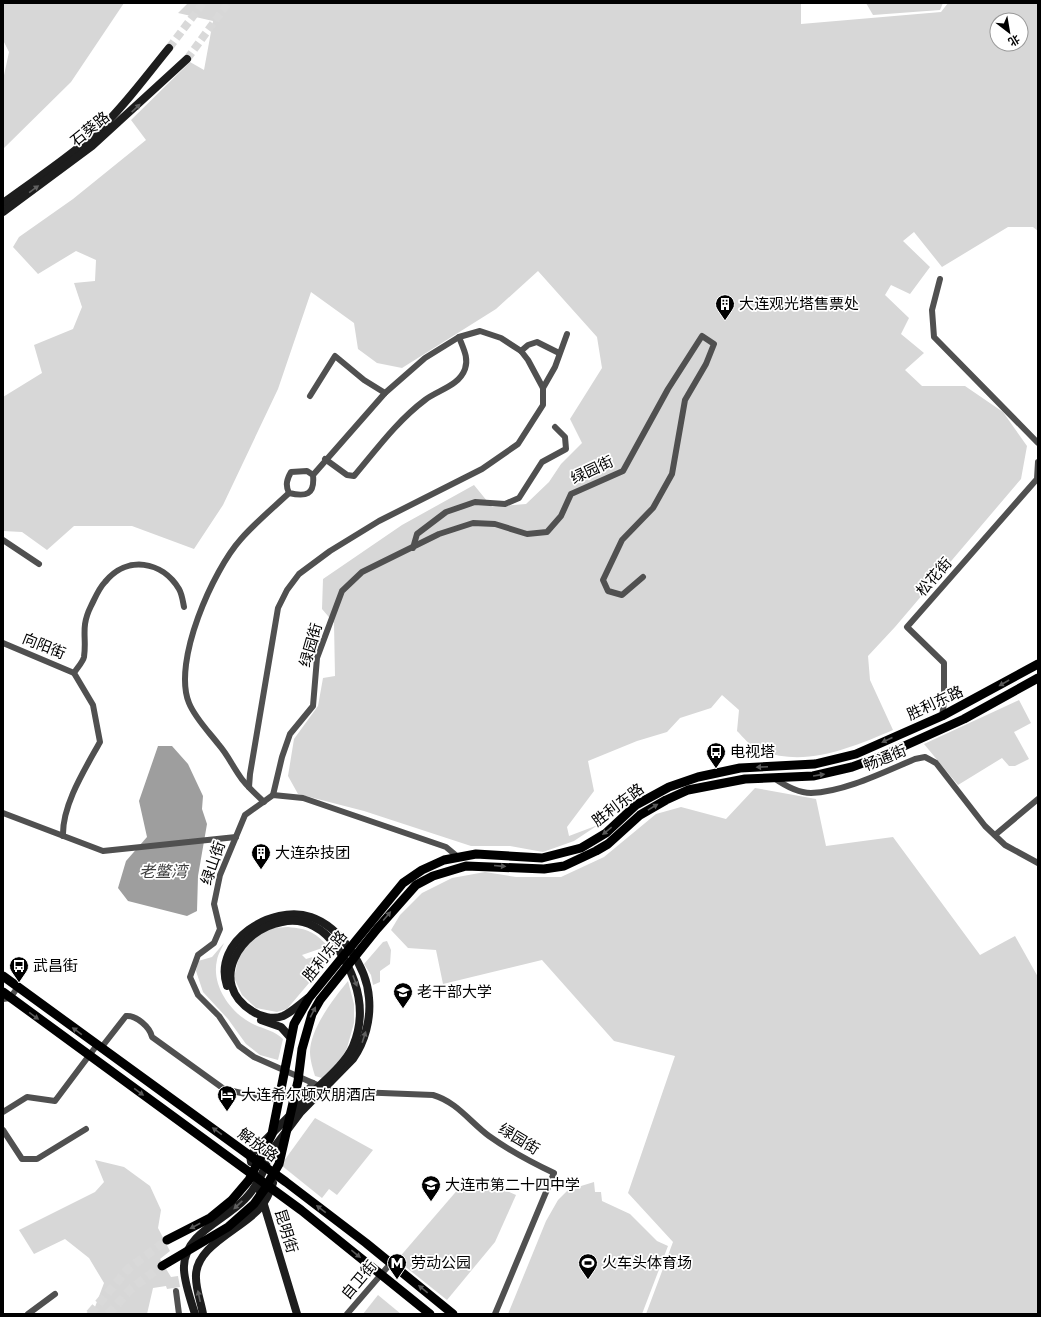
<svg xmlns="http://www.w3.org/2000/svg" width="1041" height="1317" font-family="Figtree,'Noto Sans SC',sans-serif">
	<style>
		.green { fill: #d7d7d7; fill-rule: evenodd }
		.water { fill: #9e9e9e }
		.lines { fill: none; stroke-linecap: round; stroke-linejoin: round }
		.secondary-tunnel { stroke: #d9d9d9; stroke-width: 8; stroke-dasharray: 8 4; stroke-linecap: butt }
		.primary-tunnel { stroke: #d9d9d9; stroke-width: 9; stroke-dasharray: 9 4.5; stroke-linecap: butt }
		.street { stroke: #505050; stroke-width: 6 }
		.secondary { stroke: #1d1d1d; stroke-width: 8 }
		.primary { stroke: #000; stroke-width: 9 }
		.oneway { fill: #616161 }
		.oneway2 { fill: #595959 }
		.labels { text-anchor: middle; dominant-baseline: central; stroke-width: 3.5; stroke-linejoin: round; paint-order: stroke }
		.street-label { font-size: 15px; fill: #000; stroke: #fff }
		.poi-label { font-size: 15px; fill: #000; stroke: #fff; text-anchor: start }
		.water-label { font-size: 16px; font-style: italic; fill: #3f3f3f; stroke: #fff }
	</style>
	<rect width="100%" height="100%" fill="#fff"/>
	<!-- green -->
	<g class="green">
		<path d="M3 3H124L71 82 3 149V80L9 52 3 40Z"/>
		<path d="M188 3H801V24L941 12 948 3H1038V231L1033 227H1008L942 267 914 232 903 241 930 267 910 294 891 285 885 295 909 318 901 334 924 353 905 370 922 386H965L1003 412 1027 446 1021 479 895 627 868 656 870 680 893 730C851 748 802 769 758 749 750 746 743 737 737 731L739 710 722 695 711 708 680 718 667 732 637 741 588 761 594 791 567 827 569 836 598 825 574 841 543 852 510 846H471L364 811 298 794 288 776 294 739 318 706 323 678 335 676 334 623 322 609 323 579 402 525 474 485 492 507 526 504 549 482 561 464 582 443 570 419 602 368 597 337 538 271 496 309 402 368 377 363 358 349 354 323 311 292 278 389 223 505 194 549 132 526H74L47 550 22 532 3 531V397L42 373 34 345 73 329 82 307 74 283 95 281 96 260 76 251 38 274 13 247 19 237 73 199 146 140 131 120 190 62 204 70 213 21 178 13ZM997 20H1021V44H997Z"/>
		<path d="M866 3H943L940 10 873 15Z"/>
		<path d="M1019 700 1031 723 1014 732 1029 759 1015 766H1009L1002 758 958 785 924 744Z"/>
		<path d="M755 788 816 799 826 846 893 837 980 955 1015 936 1038 977V1314H646L673 1242 628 1193 675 1056 614 1041 542 960 443 984 436 950 408 948 391 930 400 915 422 893 452 878 485 872 516 877H561L604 857 656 814 681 807 726 819Z"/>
		<path d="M288 927C308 929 313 931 328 946L302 955 306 959 323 954 326 957V963L287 1009 277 1012 256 1008 242 995 234 978 238 960 245 946 256 936 273 928Z"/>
		<path d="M387 941 391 950 390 964 380 971V982L373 985 371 975 364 964 383 942Z"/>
		<path d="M224 943C222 948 218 954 217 960 211 985 230 1012 251 1023 262 1029 274 1030 283 1039L278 1060 260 1055 246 1044 228 1019 203 992 196 971 198 961 212 957Z"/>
		<path d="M348 981 354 1004V1023L347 1048 337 1067 322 1078 315 1076C313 1069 310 1060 310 1052 310 1029 334 998 348 981Z"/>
		<path d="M315 1118 373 1150 337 1195 329 1189 322 1198 281 1165Z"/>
		<path d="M95 1160 124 1167 150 1186 161 1210 158 1228 170 1251 160 1259 171 1277 178 1276 180 1287 167 1289 166 1286 153 1288 147 1314H85L95 1307 104 1283 89 1258 65 1239 34 1254 19 1230 95 1192 104 1182Z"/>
		<path d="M594 1182 595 1192H601L602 1201 630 1214 657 1241 668 1246 642 1314H508L546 1221 558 1200 568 1190Z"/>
		<path d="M493 1185 516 1195 495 1242 447 1300 397 1260 460 1187Z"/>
		<path d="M378 1295 401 1314H363Z"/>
	</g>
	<!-- water -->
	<path class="water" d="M158 746H172L188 764 203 796 202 809 207 824 198 876 197 911 187 916 128 901 118 888 126 861 147 837 139 801Z"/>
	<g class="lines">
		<!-- secondary-tunnel -->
		<g class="secondary-tunnel">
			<path d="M169 48 203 3"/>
			<path d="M187 59 228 3"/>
		</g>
		<!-- primary-tunnel -->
		<g class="primary-tunnel">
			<path d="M90 1314 128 1269 167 1240"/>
			<path d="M108 1314 132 1288 162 1266"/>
		</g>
		<!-- street -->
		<g class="street">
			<path d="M940 279 932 310 934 337 1038 443"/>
			<path d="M521 351 528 345 537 342 559 353"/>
			<path d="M543 388 555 367 567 334"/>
			<path d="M310 396 335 356 364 380 385 393"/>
			<path d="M325 459 347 475 354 476C376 450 397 421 425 400 438 390 459 386 465 369 469 358 463 348 459 337"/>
			<path d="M3 540 39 564"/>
			<path d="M413 548 417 534 446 512 475 502 505 504 519 498 542 462 566 449 565 437 555 427"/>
			<path d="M3 643 74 673"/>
			<path d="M942 716 944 703V663L907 627 1037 479 1038 462"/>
			<path d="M774 778C784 785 797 793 811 793 844 792 884 772 915 759L925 757 936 763 985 826 1005 845 1038 863"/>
			<path d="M249 787 250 774 278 608 287 590 299 574 330 551 379 521 482 469 518 444 543 405V388L528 360 521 351 501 338 480 331 459 337 425 358 385 393 313 475C315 495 306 497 289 493 285 485 287 479 291 472L307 471 313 475"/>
			<path d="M273 795 282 757 290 734 313 706 317 658 342 591 362 572 439 534 473 523 495 524 527 534 547 532 561 516 571 494 623 471 668 389 702 336 714 344 706 364 685 400 672 474 653 508 622 540 603 580 608 591 622 595 643 577"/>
			<path d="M264 802C255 793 245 785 239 775 232 765 227 754 219 745 209 732 195 718 189 703 172 662 213 570 241 539 255 523 273 508 289 493"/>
			<path d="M3 813 103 851 236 837"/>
			<path d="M995 835 1038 799"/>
			<path d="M63 836C62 805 85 769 100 742L93 705 74 673C77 668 83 662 84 657 87 637 80 628 91 606 95 598 99 588 105 582 127 555 162 561 179 589 182 594 183 602 184 607"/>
			<path d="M458 857 446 847 303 798 273 795 245 815 220 875 214 904 220 929 214 943 198 955 190 977 198 995 219 1016 239 1046 254 1057 331 1091 433 1095C457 1102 470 1122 489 1136 510 1151 531 1162 554 1173L495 1314"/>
			<path d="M3 999 10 998 18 987"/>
			<path d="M101 1048 126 1016C136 1015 150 1027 152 1037L224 1089 267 1099 302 1095 313 1083"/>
			<path d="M3 1112 27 1097 55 1101 97 1045"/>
			<path d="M3 1130 22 1159H37L86 1129"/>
			<path d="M176 1291 179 1314"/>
			<path d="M28 1314 55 1294"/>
			<path d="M347 1314 391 1263"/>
		</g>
		<!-- secondary -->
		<g class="secondary">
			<path d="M3 203C34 180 67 159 96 133 123 108 146 76 169 48"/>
			<path d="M3 212 92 146 187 59"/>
			<path d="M227 986C212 941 272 904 311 917 341 927 367 968 369 998 371 1019 365 1042 353 1059L300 1113 261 1165"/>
			<path d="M261 1020 281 1027 290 1037"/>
			<path d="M251 1162 250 1155C271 1135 291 1114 312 1093 326 1079 345 1064 353 1046 368 1011 357 978 338 949 325 929 305 917 282 922 240 929 207 983 252 1011 261 1017 273 1020 283 1016 292 1012 300 1004 308 998"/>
			<path d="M255 1175 297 1314"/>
			<path d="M195 1314C191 1301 183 1279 184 1266 185 1233 224 1221 245 1199 255 1189 262 1175 267 1162"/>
			<path d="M203 1314C201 1302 196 1290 196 1278 194 1246 242 1229 260 1208 266 1201 270 1192 273 1183"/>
		</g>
		<!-- primary -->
		<g class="primary">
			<path d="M3 976 286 1182 366 1243 453 1314"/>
			<path d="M3 992 301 1210 430 1314"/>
			<path d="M167 1240 210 1218 232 1200 249 1180 272 1134 294 1024 309 998 403 883 422 870 444 860 476 854 542 858 581 848 606 833 636 805 669 787 698 777 740 768 815 764 856 754 942 716 1038 664"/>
			<path d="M162 1266 228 1227 254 1204 264 1190 279 1164 298 1081 302 1049 312 1014 320 1000 377 929 416 885 433 876 466 866 544 869 564 866 596 851 608 844 640 815 666 800 688 790 745 779 813 776 852 767 882 756 964 719 1038 678"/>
		</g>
	</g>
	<!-- one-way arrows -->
	<defs><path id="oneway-solid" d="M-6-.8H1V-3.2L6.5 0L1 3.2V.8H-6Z"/></defs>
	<g class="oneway">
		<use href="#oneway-solid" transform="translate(136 108) rotate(-43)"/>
		<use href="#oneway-solid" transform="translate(34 189) rotate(-36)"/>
		<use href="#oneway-solid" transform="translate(355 981) rotate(69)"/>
		<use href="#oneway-solid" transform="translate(364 1037) rotate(-72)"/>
		<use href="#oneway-solid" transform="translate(238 1205) rotate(137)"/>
		<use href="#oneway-solid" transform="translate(199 1296) rotate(-102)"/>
	</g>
	<g class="oneway2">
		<use href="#oneway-solid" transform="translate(1004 683) rotate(150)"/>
		<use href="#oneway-solid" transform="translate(887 740) rotate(156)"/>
		<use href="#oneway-solid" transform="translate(762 767) rotate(177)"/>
		<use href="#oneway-solid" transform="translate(819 775) rotate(-9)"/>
		<use href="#oneway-solid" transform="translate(653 807) rotate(-31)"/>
		<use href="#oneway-solid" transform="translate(607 831) rotate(141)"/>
		<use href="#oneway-solid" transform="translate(500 866) rotate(5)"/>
		<use href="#oneway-solid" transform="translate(387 916) rotate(-50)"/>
		<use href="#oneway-solid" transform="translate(313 1012) rotate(-63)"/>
		<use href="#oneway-solid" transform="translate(34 1016) rotate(36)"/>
		<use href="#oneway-solid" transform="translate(77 1031) rotate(-144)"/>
		<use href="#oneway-solid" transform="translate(139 1092) rotate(36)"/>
		<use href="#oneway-solid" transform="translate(217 1131) rotate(-144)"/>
		<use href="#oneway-solid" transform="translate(321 1209) rotate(-143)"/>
		<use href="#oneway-solid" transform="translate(195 1226) rotate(152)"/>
		<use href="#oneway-solid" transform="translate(356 1254) rotate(39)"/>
		<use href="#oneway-solid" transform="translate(423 1289) rotate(-141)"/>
	</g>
	<!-- icons -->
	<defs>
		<symbol id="building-pin" viewBox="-11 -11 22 30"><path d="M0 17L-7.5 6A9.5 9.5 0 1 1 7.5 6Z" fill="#000" stroke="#fff"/><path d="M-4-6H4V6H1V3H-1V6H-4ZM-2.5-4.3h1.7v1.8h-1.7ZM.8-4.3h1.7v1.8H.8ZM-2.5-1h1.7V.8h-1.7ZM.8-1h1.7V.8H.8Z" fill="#fff"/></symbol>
		<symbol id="bus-pin" viewBox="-11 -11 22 30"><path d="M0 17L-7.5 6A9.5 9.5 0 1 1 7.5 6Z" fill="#000" stroke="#fff"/><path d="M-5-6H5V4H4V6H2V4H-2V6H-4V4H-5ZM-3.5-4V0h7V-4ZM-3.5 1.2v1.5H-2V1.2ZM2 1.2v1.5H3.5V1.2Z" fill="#fff"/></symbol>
		<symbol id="university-pin" viewBox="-11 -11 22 30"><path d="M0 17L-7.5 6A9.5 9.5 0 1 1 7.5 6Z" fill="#000" stroke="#fff"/><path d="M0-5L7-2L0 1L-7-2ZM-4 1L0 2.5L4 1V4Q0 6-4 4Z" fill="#fff"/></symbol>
		<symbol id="hotel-pin" viewBox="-11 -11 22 30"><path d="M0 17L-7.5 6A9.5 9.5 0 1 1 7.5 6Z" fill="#000" stroke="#fff"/><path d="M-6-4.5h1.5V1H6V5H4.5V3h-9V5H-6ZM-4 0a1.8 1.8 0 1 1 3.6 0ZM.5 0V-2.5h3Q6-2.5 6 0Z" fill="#fff"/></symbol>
		<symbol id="school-pin" viewBox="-11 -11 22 30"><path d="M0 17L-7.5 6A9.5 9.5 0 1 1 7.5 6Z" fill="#000" stroke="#fff"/><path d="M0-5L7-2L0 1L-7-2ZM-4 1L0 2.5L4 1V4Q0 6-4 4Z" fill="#fff"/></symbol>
		<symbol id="metro-pin" viewBox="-11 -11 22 30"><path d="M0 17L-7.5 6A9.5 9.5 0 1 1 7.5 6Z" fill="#000" stroke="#fff"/><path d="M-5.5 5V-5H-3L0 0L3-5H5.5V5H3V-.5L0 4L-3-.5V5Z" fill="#fff"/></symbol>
		<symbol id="stadium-pin" viewBox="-11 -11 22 30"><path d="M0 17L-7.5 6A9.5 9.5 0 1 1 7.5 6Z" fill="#000" stroke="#fff"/><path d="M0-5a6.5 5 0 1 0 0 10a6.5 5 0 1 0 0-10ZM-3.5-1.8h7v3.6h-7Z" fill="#fff"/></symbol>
	</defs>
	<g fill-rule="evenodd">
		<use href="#building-pin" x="714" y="293" width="22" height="30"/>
		<use href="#bus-pin" x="705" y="741" width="22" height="30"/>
		<use href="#building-pin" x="250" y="842" width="22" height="30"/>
		<use href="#bus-pin" x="8" y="955" width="22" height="30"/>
		<use href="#university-pin" x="392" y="981" width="22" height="30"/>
		<use href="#hotel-pin" x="216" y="1084" width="22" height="30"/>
		<use href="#school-pin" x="420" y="1174" width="22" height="30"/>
		<use href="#metro-pin" x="386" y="1252" width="22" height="30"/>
		<use href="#stadium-pin" x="577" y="1252" width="22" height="30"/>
	</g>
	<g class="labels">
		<!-- street labels -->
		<g class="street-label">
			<text transform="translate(90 129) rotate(-39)">石葵路</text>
			<text transform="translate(592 470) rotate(-25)">绿园街</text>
			<text transform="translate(934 577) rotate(-49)">松花街</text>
			<text transform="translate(311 645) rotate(-74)">绿园街</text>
			<text transform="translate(44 646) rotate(22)">向阳街</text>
			<text transform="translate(935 703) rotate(-25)">胜利东路</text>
			<text transform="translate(885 758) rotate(-22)">畅通街</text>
			<text transform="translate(618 805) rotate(-37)">胜利东路</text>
			<text transform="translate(213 863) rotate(-71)">绿山街</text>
			<text transform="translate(325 956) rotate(-51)">胜利东路</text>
			<text transform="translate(519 1139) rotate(31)">绿园街</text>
			<text transform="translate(258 1145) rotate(36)">解放路</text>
			<text transform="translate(286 1231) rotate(73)">昆明街</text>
			<text transform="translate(359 1280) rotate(-50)">自卫街</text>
		</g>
		<!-- poi labels -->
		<g class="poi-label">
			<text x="739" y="304">大连观光塔售票处</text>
			<text x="730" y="752">电视塔</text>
			<text x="275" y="853">大连杂技团</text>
			<text x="33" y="966">武昌街</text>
			<text x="417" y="992">老干部大学</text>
			<text x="241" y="1095">大连希尔顿欢朋酒店</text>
			<text x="445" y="1185">大连市第二十四中学</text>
			<text x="411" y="1263">劳动公园</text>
			<text x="602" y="1263">火车头体育场</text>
		</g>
		<!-- water labels -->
		<g class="water-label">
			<text x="163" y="871">老鳖湾</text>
		</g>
	</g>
	<!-- border -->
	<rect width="1041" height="1317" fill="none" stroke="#000000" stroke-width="8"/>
	<!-- north arrow -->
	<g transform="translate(1009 32) rotate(149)"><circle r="19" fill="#ffffff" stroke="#999999"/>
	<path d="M0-3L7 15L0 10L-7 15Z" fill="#000000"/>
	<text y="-6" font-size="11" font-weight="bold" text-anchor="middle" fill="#000000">北</text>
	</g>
</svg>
